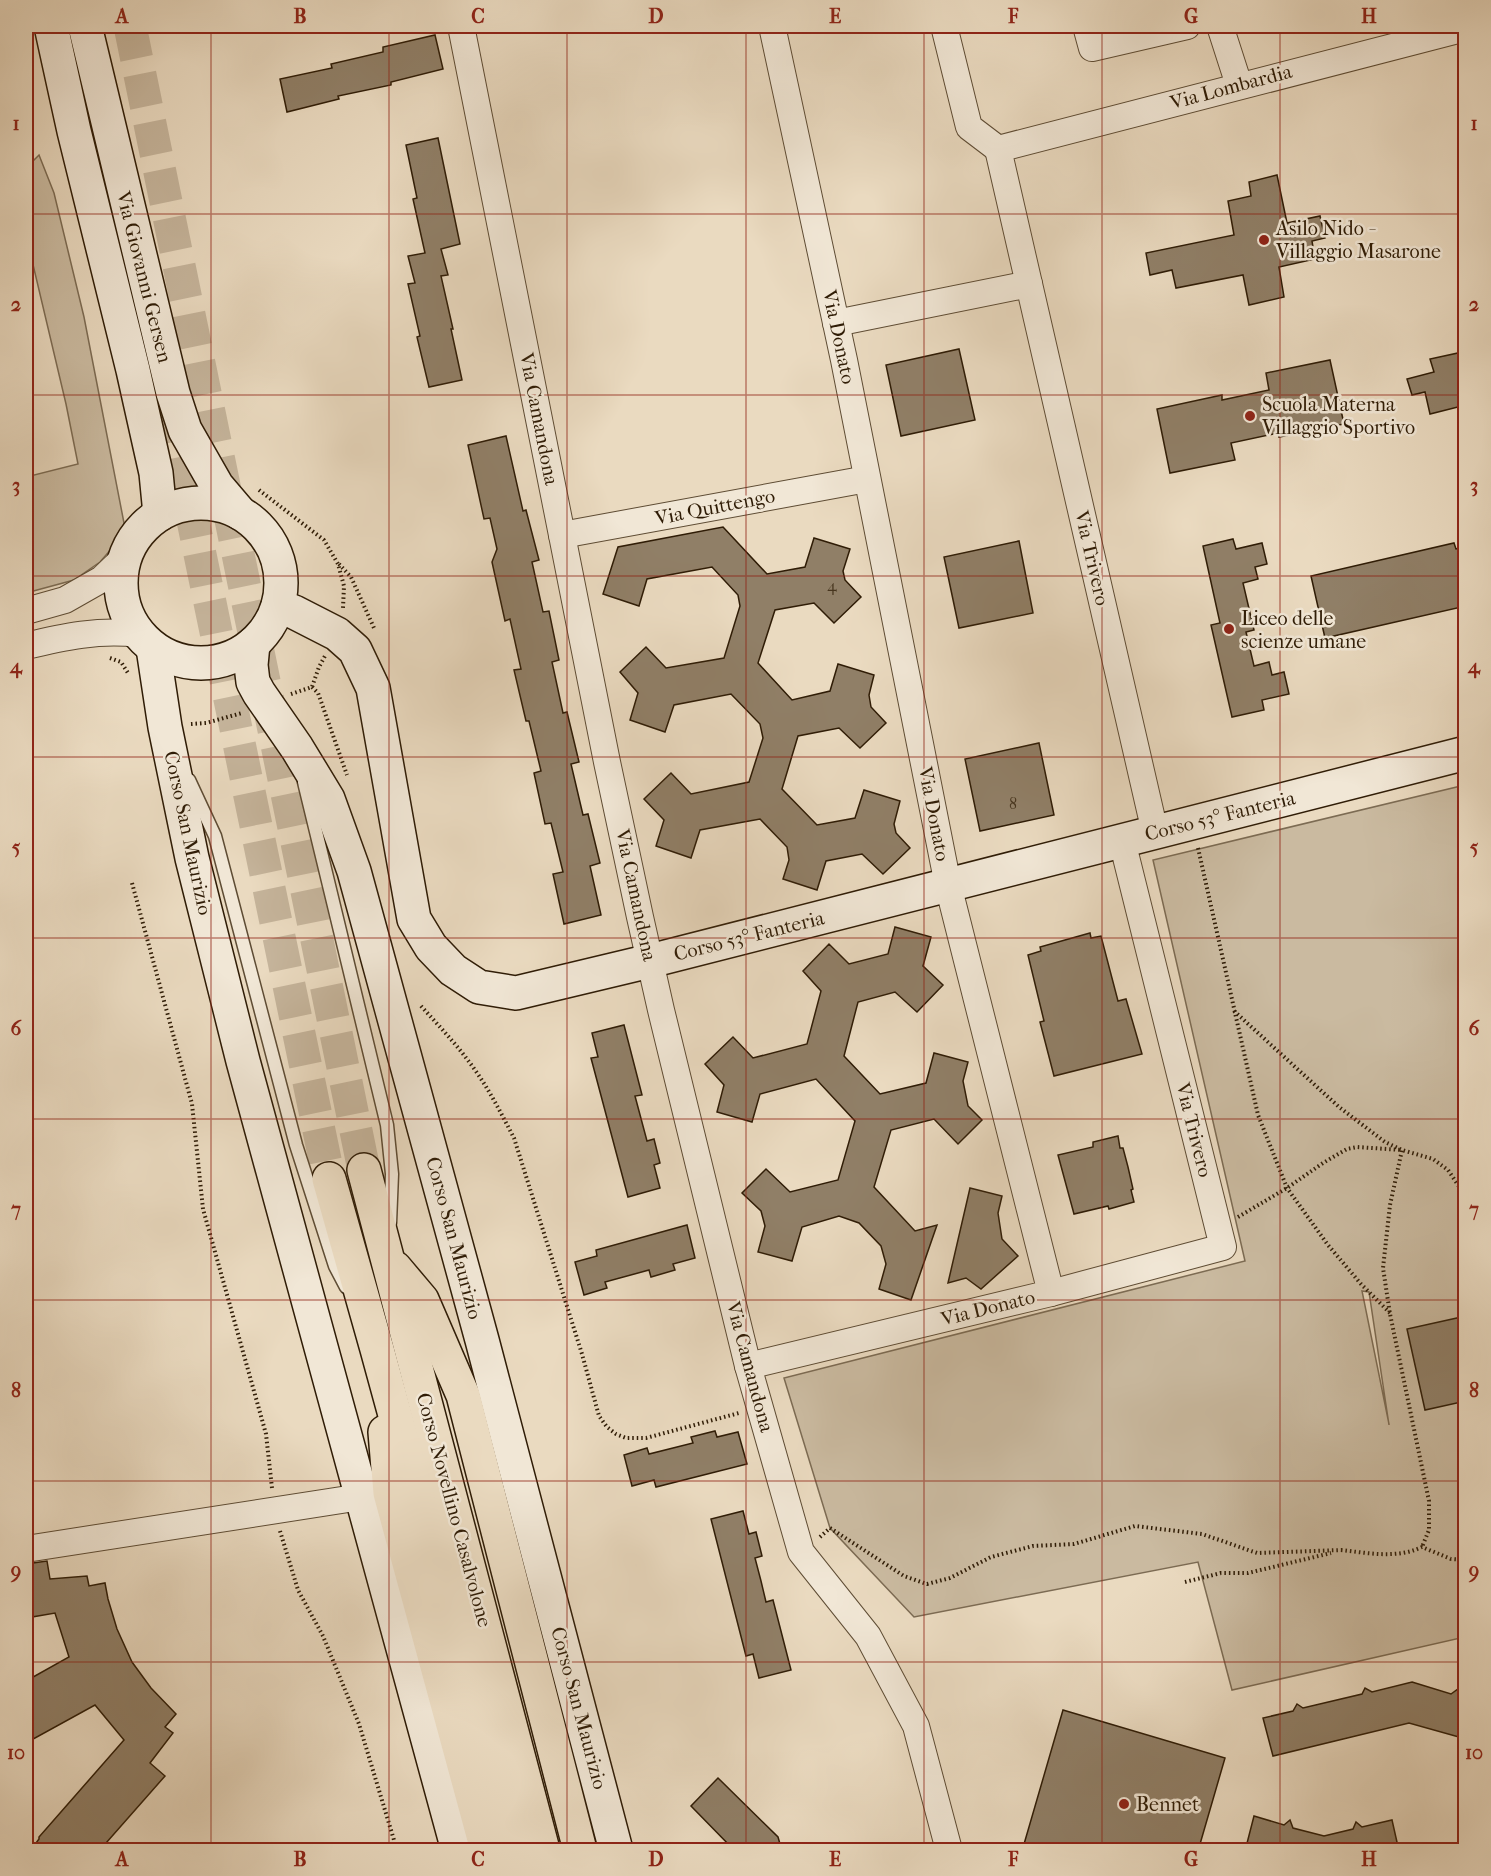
<svg xmlns="http://www.w3.org/2000/svg" width="1491" height="1876" font-family="'IM FELL French Canon',serif">
	<style>
		.green { fill: #cabaa0; stroke: #7c6b53; stroke-width: 1.5; fill-rule: evenodd }
		.building { fill: #907f67; stroke: #2f1c06; stroke-width: 1.5 }
		.lines { fill: none; stroke-linecap: round; stroke-linejoin: round }
		.highway-tunnel { stroke: #c5b49b; stroke-width: 33; stroke-dasharray: 33 16; stroke-linecap: butt }
		.lane-casing { stroke: #5e4c34; stroke-width: 15 }
		.street-casing { stroke: #5e4c34; stroke-width: 28 }
		.secondary-casing { stroke: #2f1c06; stroke-width: 36 }
		.highway-casing { stroke: #2f1c06; stroke-width: 36 }
		.path { stroke: #2f1c06; stroke-width: 4; stroke-dasharray: 1.5 3; stroke-linecap: butt }
		.lane { stroke: #f1e7d6; stroke-width: 12 }
		.street { stroke: #f1e7d6; stroke-width: 26 }
		.secondary { stroke: #f1e7d6; stroke-width: 33 }
		.highway { stroke: #eadac0; stroke-width: 33 }
		.grid { fill: none; stroke: #8f2418; stroke-width: 1.5; stroke-opacity: 0.55 }
		.poi-dot { fill: #8f2418; stroke: #f1e7d6; stroke-width: 2 }
		.labels { text-anchor: middle; dominant-baseline: central; stroke-width: 5; stroke-linejoin: round; paint-order: stroke }
		.number-label { font-size: 16px; fill: #47351e }
		.street-label { font-size: 20px; fill: #2f1c06; stroke: #f1e7d6 }
		.poi-label { font-size: 20px; fill: #2f1c06; stroke: #f1e7d6; text-anchor: start }
		.neatline { fill: none; stroke: #8f2418; stroke-width: 2 }
		.grid-label { font-size: 20px; text-anchor: middle; font-weight: bold; fill: #8f2418 }
	</style>
	<rect width="100%" height="100%" fill="#eadac0"/>
	<filter id="stains"><feTurbulence type="fractalNoise" baseFrequency=".00333" numOctaves="4"/><feColorMatrix values="0 0 0 0 .2 0 0 0 0 .09 0 0 0 0 .02 0 0 0 .5 -.17"/></filter>
	<radialGradient id="worn" r=".72"><stop offset=".6" stop-color="#630" stop-opacity="0"/><stop offset="1" stop-color="#630" stop-opacity=".3"/></radialGradient>
	<!-- green -->
	<g class="green">
		<path d="M39 155 54 193 84 317 124 523 119 540 100 562 74 580 26 593V477L78 464 66 404 26 235V163L32 162Z"/>
		<path d="M1465 785V1637L1232 1690 1198 1562 914 1617 830 1528 784 1378 1245 1261 1153 860ZM1362 1291 1369 1292 1389 1425V1424Z"/>
	</g>
	<!-- building -->
	<g class="building">
		<path d="M435 35 443 69 391 82V85L338 96 339 99 287 112 280 79 332 68 331 64 383 52V47Z"/>
		<path d="M438 138 460 244 441 249 448 275 441 276 453 329H451L462 380 429 387 417 337 420 336 408 284 415 283 408 256 425 253 413 199 417 198 406 145Z"/>
		<path d="M1277 175 1287 223 1320 216 1325 238 1312 241 1315 259 1279 267 1284 297 1249 305 1243 275 1176 288 1172 270 1150 275 1146 253 1234 235 1228 201 1251 196 1249 182Z"/>
		<path d="M959 349 975 420 901 436 886 365Z"/>
		<path d="M1458 353 1459 358 1466 356V405L1430 414 1425 392 1412 395 1407 379 1434 372 1430 359Z"/>
		<path d="M1330 360 1344 424 1279 437 1278 433 1231 443 1235 460 1170 473 1157 409 1222 395V400L1269 390 1266 373Z"/>
		<path d="M506 436 523 511 526 510 539 560 532 562 543 612 549 611 559 660 552 662 563 713 567 712 579 762 571 764 583 815 588 814 600 863 590 866 601 915 564 924 553 874 563 872 551 823 545 824 534 773 541 771 529 721H526L514 670 521 669 510 619 505 621 492 562 497 549 490 518 484 519 468 445Z"/>
		<path d="M723 527 767 574 805 567 814 538 850 549 843 571 845 580 861 597 834 623 814 603 775 610 758 663 792 700 830 691 838 664 874 675 869 695 871 707 886 723 860 748 839 728 798 736 782 789 817 825 855 818 864 790 900 801 894 824 896 833 910 848 883 874 862 854 826 861 817 890 783 879 789 860 787 847 760 819 700 830 691 858 656 846 664 820 644 799 671 773 691 794 749 782 763 738 760 724 731 694 674 705 665 732 630 720 638 693 620 672 646 647 666 668 724 658 740 606 738 595 712 567 647 579 639 606 603 594 618 547Z"/>
		<path d="M1233 539 1236 549 1262 543 1267 564 1255 567 1258 579 1243 583 1254 630 1246 632 1254 666 1269 662 1272 675 1284 672 1289 694 1262 700 1264 710 1232 717 1211 625 1220 623 1203 546Z"/>
		<path d="M1019 541 1033 613 959 628 944 557Z"/>
		<path d="M1454 543 1456 549 1466 547V606L1325 638 1311 576Z"/>
		<path d="M1039 743 1054 815 980 831 965 759Z"/>
		<path d="M895 927 931 937 923 966 943 985 917 1012 895 992 858 1002 844 1056 880 1094 926 1083 934 1053 968 1062 963 1081 968 1106 982 1120 958 1144 934 1119 891 1130 874 1187 915 1231 937 1225 911 1300 879 1289 886 1264 881 1246 859 1223 839 1216 802 1227 792 1261 758 1252 765 1226 761 1211 742 1193 766 1169 790 1192 838 1180 855 1121 816 1079 760 1094 752 1122 717 1112 724 1085 705 1064 733 1037 753 1058 807 1044 821 991 803 971 829 944 849 964 888 954Z"/>
		<path d="M1090 933 1091 938 1101 936 1118 1001 1126 999 1142 1054 1054 1076 1040 1022 1044 1021 1028 955 1041 951 1040 947Z"/>
		<path d="M624 1025 642 1095 635 1096 647 1141 654 1139 660 1163 654 1165 660 1188 628 1197 591 1058 598 1057 592 1033Z"/>
		<path d="M1118 1136 1120 1148H1123L1128 1167 1133 1189 1131 1190 1134 1202 1109 1209 1108 1206 1074 1214 1058 1155 1093 1147V1142Z"/>
		<path d="M970 1188 1002 1196 998 1213 1002 1239 1018 1256 981 1289 966 1278 948 1283Z"/>
		<path d="M687 1225 695 1258 673 1264 675 1270 651 1277 649 1270 605 1282 607 1288 584 1295 575 1262 597 1256 596 1250Z"/>
		<path d="M1466 1316V1401L1425 1410 1407 1329Z"/>
		<path d="M715 1431 717 1437 738 1432 747 1464 656 1487 654 1480 632 1486 624 1455 647 1448 649 1454 693 1443 691 1437Z"/>
		<path d="M743 1511 749 1534 756 1532 762 1556 755 1558 761 1581 766 1602 773 1600 791 1670 759 1678 753 1654 746 1656 711 1519Z"/>
		<path d="M47 1561 50 1579 87 1576 89 1586 105 1583 108 1599 117 1629 132 1662 151 1688 176 1714 165 1727 173 1733 150 1763 165 1776 99 1851H30L39 1839V1837L124 1740 95 1705 26 1743V1681L69 1657 55 1613 26 1618V1564Z"/>
		<path d="M1412 1682 1451 1694 1458 1689 1461 1697 1466 1698V1739L1409 1723 1273 1756 1263 1718 1293 1711 1297 1704 1303 1708 1362 1694 1365 1688 1372 1692Z"/>
		<path d="M1063 1710 1225 1758 1198 1851H1022Z"/>
		<path d="M718 1778 778 1837 782 1851H735L691 1806Z"/>
		<path d="M1254 1816 1284 1825 1290 1820 1293 1828 1324 1836 1353 1829 1356 1822 1362 1827 1392 1820 1399 1851H1245Z"/>
	</g>
	<g class="lines">
		<!-- highway-tunnel -->
		<g class="highway-tunnel">
			<path d="M130 26 364 1170"/>
			<path d="M170 409 329 1179"/>
		</g>
		<defs>
			<g id="lane">
				<path d="M189 780 215 836 296 1145 335 1266 346 1287"/>
				<path d="M304 782 387 1125 392 1174 390 1223"/>
			</g>
			<g id="street">
				<path d="M461 26 607 762 640 917 661 1010 748 1366 801 1552 868 1636 916 1726 949 1850"/>
				<path d="M944 26 969 127 998 149"/>
				<path d="M1086 26 1092 48 1187 26"/>
				<path d="M1220 26 1239 85"/>
				<path d="M1029 284 1155 832"/>
				<path d="M836 323 1029 284 998 149 1466 28"/>
				<path d="M562 535 867 479"/>
				<path d="M26 611 65 600 102 579 125 557"/>
				<path d="M26 646C63 637 100 629 138 634"/>
				<path d="M1051 1293 1223 1247 1122 841"/>
				<path d="M748 1366 1051 1293 948 885 844 360 772 26"/>
				<path d="M26 1549 361 1497"/>
			</g>
			<g id="secondary">
				<path d="M51 26 74 131 133 370 156 473 160 514"/>
				<path d="M85 26 173 393 185 430 217 486 240 513"/>
				<circle cx="201" cy="583" r="80"/>
				<path d="M278 606 294 612 337 634 355 650 373 688 414 919 431 947 453 970 479 987 516 993 650 961 1466 753"/>
				<path d="M253 644 251 665 253 682 259 693 297 748 328 799 354 871 482 1340 616 1850"/>
				<path d="M153 648 165 727 192 858 243 1061 458 1850"/>
			</g>
			<g id="highway">
				<path d="M364 1170 543 1850"/>
				<path d="M329 1179 377 1349 514 1850"/>
				<path d="M395 1268 422 1300 463 1395 580 1850"/>
				<path d="M385 1432 390 1493 487 1850"/>
			</g>
		</defs>
		<!-- lane casing -->
		<use href="#lane" class="lane-casing"/>
		<!-- street casing -->
		<use href="#street" class="street-casing"/>
		<!-- secondary casing -->
		<use href="#secondary" class="secondary-casing"/>
		<!-- highway casing -->
		<use href="#highway" class="highway-casing"/>
		<!-- path -->
		<g class="path">
			<path d="M259 490 324 540 338 564 344 586 343 608"/>
			<path d="M339 564 351 577 374 628"/>
			<path d="M110 658 121 662 128 673"/>
			<path d="M312 687 318 693 347 775"/>
			<path d="M291 694 312 687 319 667 325 656"/>
			<path d="M191 724 206 723 242 713"/>
			<path d="M1198 848 1258 1115 1287 1188 1328 1245 1361 1284 1390 1313"/>
			<path d="M132 883 192 1104 203 1209 266 1434 272 1488"/>
			<path d="M421 1006C440 1027 459 1047 475 1070 490 1091 502 1115 514 1138L582 1354 599 1416 607 1427 616 1434 626 1438H646L739 1413"/>
			<path d="M1234 1011 1339 1107 1385 1142 1402 1150 1433 1159 1448 1170 1466 1197"/>
			<path d="M1238 1217 1287 1188 1323 1163 1347 1149 1357 1147 1402 1150 1390 1205 1383 1268 1390 1314 1429 1501V1530L1422 1547"/>
			<path d="M280 1531 298 1590 323 1636 359 1724 397 1850"/>
			<path d="M820 1537 830 1528 904 1576 927 1584 950 1578 991 1557 1033 1546 1074 1544 1135 1526 1202 1534 1257 1553 1342 1550"/>
			<path d="M1341 1550C1368 1553 1397 1559 1422 1547L1451 1559 1466 1560"/>
			<path d="M1185 1582 1221 1573H1248L1331 1553"/>
		</g>
		<!-- lane -->
		<use href="#lane" class="lane"/>
		<!-- street -->
		<use href="#street" class="street"/>
		<!-- secondary -->
		<use href="#secondary" class="secondary"/>
		<!-- highway -->
		<use href="#highway" class="highway"/>
	</g>
	<!-- grid -->
	<path class="grid" d="M211 26V1850M389 26V1850M567 26V1850M746 26V1850M924 26V1850M1102 26V1850M1280 26V1850M26 214H1466M26 395H1466M26 576H1466M26 757H1466M26 938H1466M26 1119H1466M26 1300H1466M26 1481H1466M26 1662H1466"/>
	<!-- markers -->
	<g class="poi-dot">
		<circle cx="1264" cy="240" r="6"/>
		<circle cx="1250" cy="416" r="6"/>
		<circle cx="1229" cy="629" r="6"/>
		<circle cx="1124" cy="1804" r="6"/>
	</g>
	<g class="labels">
		<!-- number labels -->
		<g class="number-label">
			<text x="832" y="585">4</text>
			<text x="1013" y="803">8</text>
		</g>
		<!-- street labels -->
		<g class="street-label">
			<text transform="translate(1231 87) rotate(-15)">Via Lombardia</text>
			<text transform="translate(144 277) rotate(76)">Via Giovanni Gersen</text>
			<text transform="translate(839 337) rotate(78)">Via Donato</text>
			<text transform="translate(539 419) rotate(79)">Via Camandona</text>
			<text transform="translate(715 507) rotate(-11)">Via Quittengo</text>
			<text transform="translate(1092 558) rotate(77)">Via Trivero</text>
			<text transform="translate(934 814) rotate(79)">Via Donato</text>
			<text transform="translate(1220 816) rotate(-14)">Corso 53° Fanteria</text>
			<text transform="translate(188 833) rotate(78)">Corso San Maurizio</text>
			<text transform="translate(636 895) rotate(78)">Via Camandona</text>
			<text transform="translate(749 936) rotate(-14)">Corso 53° Fanteria</text>
			<text transform="translate(1194 1130) rotate(76)">Via Trivero</text>
			<text transform="translate(454 1238) rotate(75)">Corso San Maurizio</text>
			<text transform="translate(988 1308) rotate(-14)">Via Donato</text>
			<text transform="translate(750 1367) rotate(75)">Via Camandona</text>
			<text transform="translate(454 1510) rotate(75)">Corso Novellino Casalvolone</text>
			<text transform="translate(579 1708) rotate(75)">Corso San Maurizio</text>
		</g>
		<!-- poi labels -->
		<g class="poi-label">
			<text x="1276" y="228">Asilo Nido -<tspan x="1276" dy="23">Villaggio Masarone</tspan></text>
			<text x="1262" y="404">Scuola Materna<tspan x="1262" dy="23">Villaggio Sportivo</tspan></text>
			<text x="1241" y="618">Liceo delle<tspan x="1241" dy="23">scienze umane</tspan></text>
			<text x="1136" y="1804">Bennet</text>
		</g>
	</g>
	<!-- margin -->
	<rect width="1491" height="1876" fill="none" stroke="#eadac0" stroke-width="66"/>
	<rect x="33" y="33" width="1425" height="1810" class="neatline"/>
	<g class="grid-label">
		<text x="122" y="23">A</text>
		<text x="300" y="23">B</text>
		<text x="478" y="23">C</text>
		<text x="656" y="23">D</text>
		<text x="835" y="23">E</text>
		<text x="1013" y="23">F</text>
		<text x="1191" y="23">G</text>
		<text x="1369" y="23">H</text>
		<text x="16" y="130">1</text>
		<text x="1474" y="130">1</text>
		<text x="16" y="311">2</text>
		<text x="1474" y="311">2</text>
		<text x="16" y="492">3</text>
		<text x="1474" y="492">3</text>
		<text x="16" y="673">4</text>
		<text x="1474" y="673">4</text>
		<text x="16" y="854">5</text>
		<text x="1474" y="854">5</text>
		<text x="16" y="1035">6</text>
		<text x="1474" y="1035">6</text>
		<text x="16" y="1216">7</text>
		<text x="1474" y="1216">7</text>
		<text x="16" y="1397">8</text>
		<text x="1474" y="1397">8</text>
		<text x="16" y="1578">9</text>
		<text x="1474" y="1578">9</text>
		<text x="16" y="1759">10</text>
		<text x="1474" y="1759">10</text>
		<text x="122" y="1866">A</text>
		<text x="300" y="1866">B</text>
		<text x="478" y="1866">C</text>
		<text x="656" y="1866">D</text>
		<text x="835" y="1866">E</text>
		<text x="1013" y="1866">F</text>
		<text x="1191" y="1866">G</text>
		<text x="1369" y="1866">H</text>
	</g>
	<rect width="100%" height="100%" filter="url(#stains)"/>
	<rect width="100%" height="100%" fill="url(#worn)"/>
</svg>
